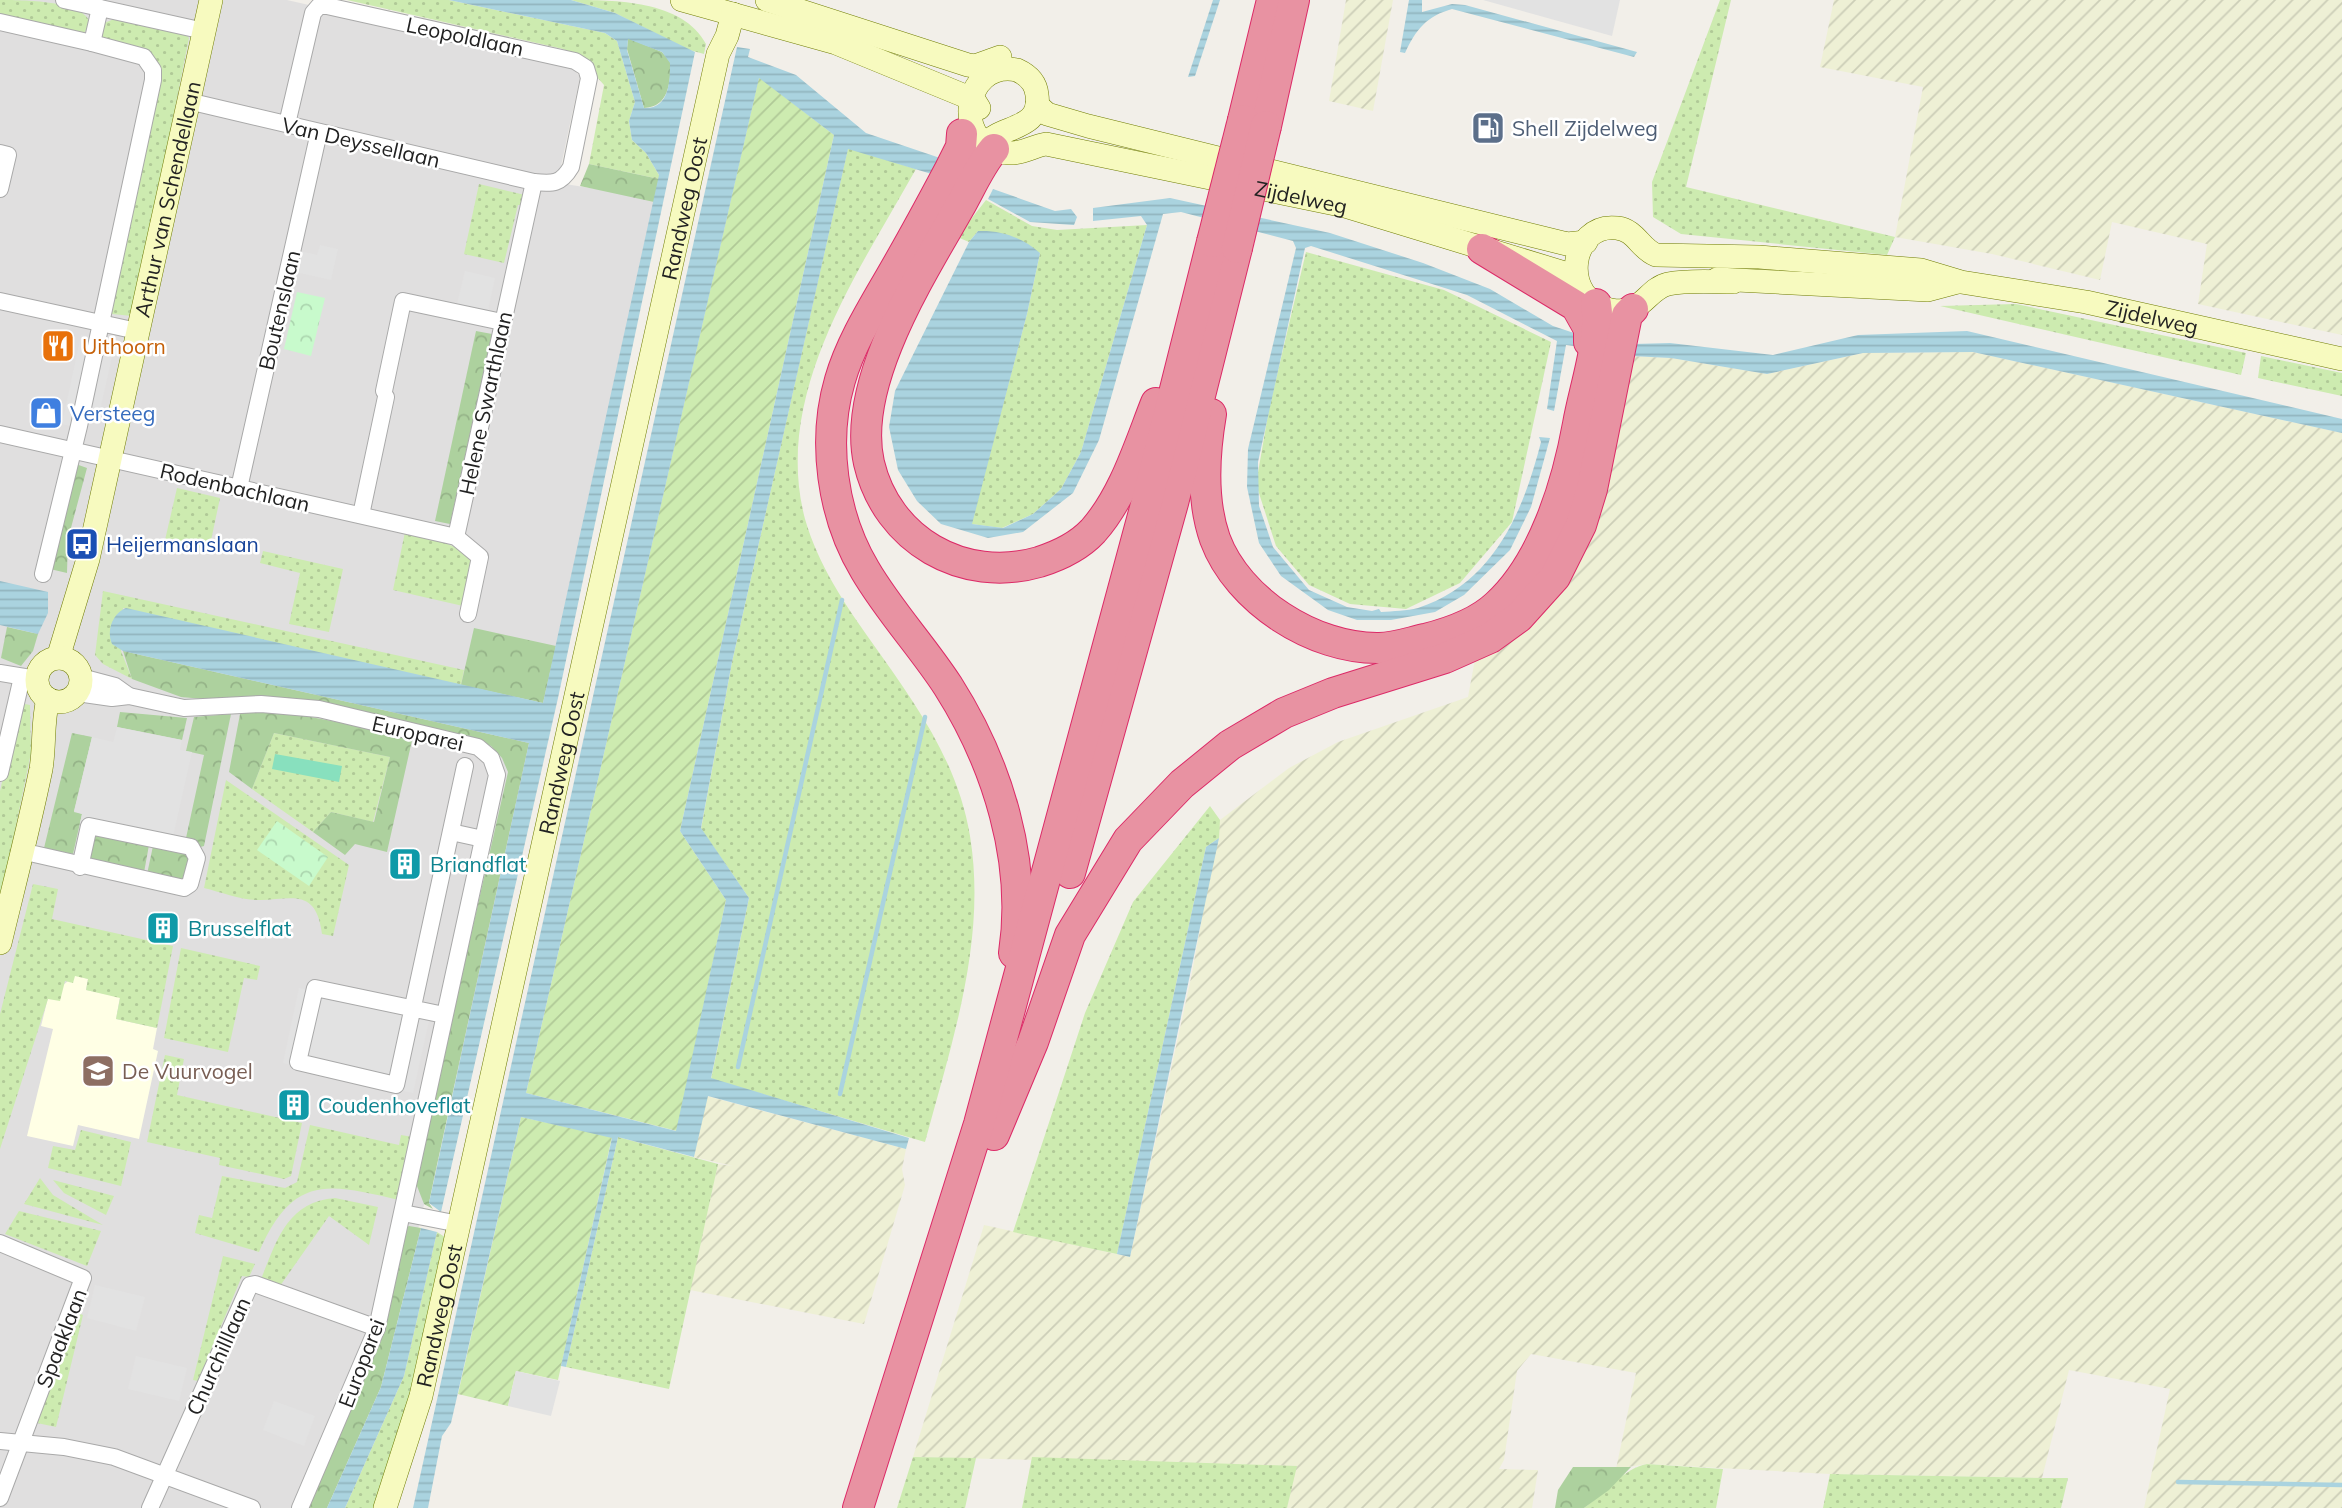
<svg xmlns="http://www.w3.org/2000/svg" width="2342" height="1508" font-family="Mulish,sans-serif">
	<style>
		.residential { fill: #e0dfdf }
		.education { fill: #ffffe5 }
		.farmland { fill: url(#farmland-furrows) }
		.grass { fill: url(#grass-dots) }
		.forest { fill: url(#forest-crowns) }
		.park { fill: url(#park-crowns) }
		.garden { fill: url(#garden-furrows) }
		.pitch { fill: #88e0be }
		.parking { fill: #e2e2e2 }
		.water { fill: url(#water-rules); fill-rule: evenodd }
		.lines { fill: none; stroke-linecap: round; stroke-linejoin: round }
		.stream { stroke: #aad3df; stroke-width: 4.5 }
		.street-casing { stroke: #a9a9a9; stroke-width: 18 }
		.secondary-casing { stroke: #707d05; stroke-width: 24 }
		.highway-casing { stroke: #dc2a67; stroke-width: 32 }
		.street { stroke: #fff; stroke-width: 16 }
		.secondary { stroke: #f7fabf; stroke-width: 23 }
		.highway { stroke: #e892a2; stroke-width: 30 }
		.highway-bridge-casing { stroke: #dc2a67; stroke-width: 32; stroke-linecap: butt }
		.highway-bridge { stroke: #e892a2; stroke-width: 30 }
		.labels { text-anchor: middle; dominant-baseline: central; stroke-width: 5; stroke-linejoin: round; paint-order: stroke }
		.street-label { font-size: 21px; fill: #222; stroke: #fff }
		.service-label { font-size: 21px; fill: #4e5e75; stroke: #fff; text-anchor: start }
		.food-label { font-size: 21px; fill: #c56008; stroke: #fff; text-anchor: start }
		.shop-label { font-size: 21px; fill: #366cbe; stroke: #fff; text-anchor: start }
		.transit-label { font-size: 21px; fill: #164399; stroke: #fff; text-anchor: start }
		.culture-label { font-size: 21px; fill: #0d838f; stroke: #fff; text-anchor: start }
		.education-label { font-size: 21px; fill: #785e54; stroke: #fff; text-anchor: start }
	</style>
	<defs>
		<pattern id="farmland-furrows" width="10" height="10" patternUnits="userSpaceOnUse" patternTransform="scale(1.75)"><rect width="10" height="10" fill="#eef0d5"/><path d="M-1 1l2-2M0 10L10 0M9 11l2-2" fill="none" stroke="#ccceb7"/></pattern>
		<pattern id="grass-dots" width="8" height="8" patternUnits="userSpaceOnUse" patternTransform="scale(1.75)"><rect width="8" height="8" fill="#cdebb0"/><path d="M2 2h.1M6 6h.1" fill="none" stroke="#b0c997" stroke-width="1.8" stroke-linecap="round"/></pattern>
		<pattern id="forest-crowns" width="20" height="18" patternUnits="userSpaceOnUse" patternTransform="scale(1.75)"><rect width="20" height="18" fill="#add19e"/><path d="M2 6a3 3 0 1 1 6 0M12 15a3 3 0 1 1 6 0" fill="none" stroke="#95b388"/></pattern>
		<pattern id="park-crowns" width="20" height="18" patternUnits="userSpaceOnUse" patternTransform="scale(1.75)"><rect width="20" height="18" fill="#c8facc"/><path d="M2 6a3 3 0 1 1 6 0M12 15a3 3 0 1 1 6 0" fill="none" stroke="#acd6af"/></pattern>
		<pattern id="garden-furrows" width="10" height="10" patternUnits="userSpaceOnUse" patternTransform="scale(1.75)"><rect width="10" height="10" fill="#cdebb0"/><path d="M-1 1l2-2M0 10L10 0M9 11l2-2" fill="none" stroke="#b0c997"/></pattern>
		<pattern id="water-rules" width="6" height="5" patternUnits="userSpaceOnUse" patternTransform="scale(1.75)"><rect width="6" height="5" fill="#aad3df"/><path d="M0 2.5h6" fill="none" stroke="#92b5bf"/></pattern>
	</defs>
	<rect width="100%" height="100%" fill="#f2efe9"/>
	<!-- residential -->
	<path class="residential" d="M0 0H287L309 5 326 14 573 68 580 77 561 166 565 184 660 199 544 721 389 1346 316 1508H0Z"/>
	<!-- education -->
	<path class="education" d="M75 975 88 979 86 990 120 997 116 1019 157 1028 153 1049 158 1051 139 1139 78 1125 73 1146 27 1136 53 1029 41 1026 48 998Z"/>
	<!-- farmland -->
	<g class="farmland">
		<path d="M1346 0H1393L1373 111 1329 101Z"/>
		<path d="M1834 0H2342V335L2198 304 2207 244 2112 222 2100 280 1992 254 1895 237 1923 87 1820 67Z"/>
		<path d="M1973 352 2342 433V1508H2144L2170 1389 2069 1370 2042 1478 1830 1474 1647 1464 1616 1469 1636 1373 1531 1354 1517 1371 1504 1460 1499 1469 1538 1470 1532 1508H1287L1296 1466 913 1457 984 1225 1130 1257 1191 978 1220 820 1289 768 1338 742 1468 697 1476 654 1631 356 1671 358 1767 374 1863 353Z"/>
		<path d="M707 1096 906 1149 902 1169 905 1185 864 1324 690 1290 718 1164 733 1166 694 1157Z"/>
	</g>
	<!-- grass -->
	<g class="grass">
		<path d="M0 0C20 0 86 0 90 24L84 33 77 35 0 18Z"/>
		<path d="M347 0H449L605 33 617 41 635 102 629 121 632 140 646 153 659 175V179L589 164 604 85 579 57 563 49Z"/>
		<path d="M571 0C614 0 683 0 706 44L704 54 686 49 615 13Z"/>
		<path d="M1720 0H1731L1686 187 1895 237 1887 255 1681 234 1653 217 1652 182Z"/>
		<path d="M114 19 184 32 189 38 140 282 132 316 112 314 108 306 159 76C156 48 125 46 102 38V24Z"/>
		<path d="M848 148 916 169C858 273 772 394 805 519 818 565 846 606 873 644 915 703 958 762 970 836 987 940 952 1042 925 1142L711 1079 749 898 701 829 732 662Z"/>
		<path d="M479 184 525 195 523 205H518L504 263 464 254Z"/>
		<path d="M986 200 1032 226 1057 230 1147 225 1081 452 1061 489 1033 514 1002 528 971 524 1027 314 1040 253 978 231 969 242 957 237Z"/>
		<path d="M1306 252 1444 290 1551 342 1512 522 1460 583 1406 609 1350 604 1309 585 1276 546 1256 484 1269 409Z"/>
		<path d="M2016 304 2246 353 2241 375 1940 306Z"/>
		<path d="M2261 356 2342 373V396L2258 378Z"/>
		<path d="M177 488 220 498 209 550 165 540Z"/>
		<path d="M405 532C430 538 454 542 473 560L463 606 393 590Z"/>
		<path d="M263 551 343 569 329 632 289 624 300 573 260 563Z"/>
		<path d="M103 591 464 670 461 685 123 608 121 651 132 679 103 664 95 655Z"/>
		<path d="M20 703 30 705 31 753 0 902V791Z"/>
		<path d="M274 733 390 757 373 822 331 812 313 832 252 789Z"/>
		<path d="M226 780 349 865 333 936 322 934C316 887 291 900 260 900 243 901 221 892 204 888Z"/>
		<path d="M1210 806 1220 820 1219 838 1206 847 1117 1254 1013 1232 1085 1013 1133 902Z"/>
		<path d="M33 884 58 889 52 919 173 946 157 1028 116 1019 120 998 86 990 88 979 75 976 73 983 65 981 60 1001 48 999 0 1149V1014Z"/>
		<path d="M181 948 260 966 257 980 244 978 228 1052 164 1038Z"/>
		<path d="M165 1055 184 1059 177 1095 302 1123 291 1176 284 1179 219 1165 220 1158 147 1142Z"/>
		<path d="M310 1125 399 1145 401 1135 413 1137 399 1200C328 1183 293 1174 259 1252L195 1233 199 1215 212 1218 222 1176 285 1188 297 1182Z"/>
		<path d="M81 1130 131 1142 121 1186 48 1168 53 1146 75 1150Z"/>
		<path d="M618 1137 718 1164 669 1389 566 1367Z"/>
		<path d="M40 1178 53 1195 103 1225 24 1204Z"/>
		<path d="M53 1180 114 1196 106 1215 64 1193Z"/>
		<path d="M335 1198 378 1207 369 1245 329 1216 280 1286 261 1279C277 1240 287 1202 335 1198Z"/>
		<path d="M19 1211 101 1231 87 1266 5 1234Z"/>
		<path d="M437 1232 448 1239 424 1348 379 1508H345L404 1376Z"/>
		<path d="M223 1256 255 1264 249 1277 242 1276 198 1381 193 1380Z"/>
		<path d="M78 1313 83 1315 56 1427 37 1423Z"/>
		<path d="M913 1457 976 1458 965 1508H897Z"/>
		<path d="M1032 1457 1297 1466 1287 1508H1022Z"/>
		<path d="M1647 1464 1723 1469 1716 1508H1584C1604 1494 1624 1468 1647 1464Z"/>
		<path d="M1830 1474 2042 1478H2068L2061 1508H1823Z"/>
	</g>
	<!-- forest -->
	<g class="forest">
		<path d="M628 38 662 52 671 63C670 83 669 107 644 108L627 49Z"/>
		<path d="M589 164 659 179 654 202 580 186Z"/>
		<path d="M476 331 492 334 450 524 435 521Z"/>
		<path d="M73 463 87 468 68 539 67 573 50 569Z"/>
		<path d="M7 627 38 634 33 651 21 666 1 658Z"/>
		<path d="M474 628 556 646 543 703 461 685Z"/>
		<path d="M123 651 529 743 435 1174 429 1203 433 1209 424 1204 415 1181 508 772 502 758 491 746 464 735 368 714 181 697 132 679Z"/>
		<path d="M262 708 413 736 387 852 355 844 345 855 313 832 331 812 374 822 390 757 274 733 252 789 229 772 241 709Z"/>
		<path d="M120 712 187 718 182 740 117 727Z"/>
		<path d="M231 714 204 846 197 848 186 838 204 755 186 751 194 717Z"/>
		<path d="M72 733 92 737 74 811 82 814 73 854 44 848Z"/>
		<path d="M90 829 149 845 143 878 82 865Z"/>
		<path d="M153 846 190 849 189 883 146 879Z"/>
		<path d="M409 1226 421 1228 381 1387 327 1508H306L383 1330 405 1228Z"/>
		<path d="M1573 1467H1631L1609 1490 1584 1508H1555L1558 1490Z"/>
	</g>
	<!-- park -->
	<g class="park">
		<path d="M297 292 325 298 311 356 284 349Z"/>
		<path d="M277 821 328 857 309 886 257 850Z"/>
	</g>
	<!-- garden -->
	<g class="garden">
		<path d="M759 77 834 135 680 831 726 900 677 1131 526 1093Z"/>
		<path d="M521 1117 612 1137 558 1380 516 1371 508 1406 458 1394Z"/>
	</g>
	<!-- pitch -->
	<path class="pitch" d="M275 754 342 766 339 782 272 769Z"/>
	<!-- parking -->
	<g class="parking">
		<path d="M1483 0H1620L1612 36Z"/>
		<path d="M320 245 338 249 331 280 295 272 300 251 317 255Z"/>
		<path d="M465 271 495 278 488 310 457 304Z"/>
		<path d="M81 335 99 338 98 345 114 348 99 415 83 412 79 428 62 424Z"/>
		<path d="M117 727 182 740 180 750 192 752 172 841 80 823 82 814 74 812 92 737 113 742Z"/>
		<path d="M299 988 430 1016 413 1093 283 1063Z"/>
		<path d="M95 1285 145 1297 136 1331 87 1318Z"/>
		<path d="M136 1356 187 1368 179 1401 128 1389Z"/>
		<path d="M516 1371 560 1381 551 1416 508 1406Z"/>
		<path d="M274 1401 315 1416 304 1446 263 1430Z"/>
	</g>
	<!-- water -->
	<g class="water">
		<path d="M449 0H571L615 13 695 52 558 698 441 1212 429 1203 529 743 123 651 112 644C106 630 113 613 126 608L543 703 659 175 646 153 632 140 629 121 635 102 617 41 605 33ZM628 39 662 52 670 63C670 83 669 109 644 108L627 50Z"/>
		<path d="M1213 0H1220L1195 76 1188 77Z"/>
		<path d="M1409 0H1422V12L1452 4 1465 5 1637 52 1634 57 1452 9C1427 16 1416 29 1405 53L1400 52Z"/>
		<path d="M737 47 750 49 748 57 796 75 866 133 943 159 935 175 848 149 732 662 701 828 749 898 711 1078 909 1138 906 1149 708 1096 694 1157 618 1137 566 1367 561 1366 612 1138 521 1117 451 1423 442 1436 428 1508H413ZM759 78 834 135 680 831 726 900 676 1131 526 1093Z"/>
		<path d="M993 189 1055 211 1071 209 1077 217 1074 225 1030 222 988 199Z"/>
		<path d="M1170 198 1330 233 1423 263 1490 289 1553 326 1577 334 1574 346 1566 345 1554 411 1547 409 1557 341 1467 295 1311 246 1305 248 1258 462 1259 506 1273 547 1309 590 1347 607 1372 611 1379 609 1381 612C1393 611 1407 611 1418 608 1494 583 1523 512 1541 442L1539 437 1550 438 1531 507 1510 550 1464 595 1435 612 1391 620H1357L1328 610 1281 576 1259 543 1247 487 1248 449 1296 248 1293 241 1181 212 1163 214 1099 440 1073 493 1023 532 988 538 941 524 917 501 898 470 889 427 895 391 969 242 978 231C1002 230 1023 238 1040 253L1027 314 972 524 1003 528 1033 514 1061 489 1081 452 1147 225 1141 216 1093 221V208Z"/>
		<path d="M1967 331 2342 419V433L1973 352 1863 353 1767 374 1671 358 1631 356 1633 344 1670 343 1773 355 1858 335Z"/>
		<path d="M0 581 48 592V613L38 634 0 625Z"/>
		<path d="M1219 838 1130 1257 1117 1254 1206 847Z"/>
		<path d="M421 1228 437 1232 404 1376 345 1508H327L381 1387Z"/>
	</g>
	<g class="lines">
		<!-- stream -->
		<g class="stream">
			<path d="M738 1067 842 600"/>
			<path d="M840 1094 925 717"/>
			<path d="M2178 1482 2342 1485"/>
		</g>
		<defs>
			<g id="street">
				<path d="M64 0 204 31"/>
				<path d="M0 22 92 43 100 8"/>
				<path d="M188 101 534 182C553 184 561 184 571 167L589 78 586 68 575 61 327 6H319L313 13 287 124"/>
				<path d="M0 153 8 155 0 189"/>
				<path d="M0 301 137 331"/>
				<path d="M384 391 403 301 502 322"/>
				<path d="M0 434 456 537 480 557 468 614"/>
				<path d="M239 488 319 132"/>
				<path d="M361 515 386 397"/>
				<path d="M456 537 534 182"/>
				<path d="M43 574 79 426 153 80V70L144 57 92 43"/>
				<path d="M0 673 37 679"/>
				<path d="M81 677 115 686 129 696"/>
				<path d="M77 693 112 698 129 696 184 708 261 704 319 709 478 747 491 758 497 775 377 1328 300 1508"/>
				<path d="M0 773 22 677"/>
				<path d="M451 832 483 839"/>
				<path d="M21 851 184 888 190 884 197 858 191 847 89 826 80 867"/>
				<path d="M444 1015 315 988 298 1062 396 1085 465 766"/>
				<path d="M403 1213 459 1224"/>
				<path d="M0 1243 83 1278 0 1498"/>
				<path d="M0 1441 64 1447 114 1457 252 1508"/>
				<path d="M150 1508 250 1285 255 1284 377 1328"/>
			</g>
			<g id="secondary">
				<path d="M682 0 836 43 965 96 974 100 979 108"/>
				<path d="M767 0 968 65 975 66 1000 57"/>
				<path d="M1037 105 1047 114 1088 126 1567 244 1586 242"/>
				<path id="s1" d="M985 144C1002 125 1042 130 1037 95 1036 83 1028 75 1017 70 961 59 951 150 1009 153 1022 154 1033 146 1046 144L1345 206 1571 275 1577 280"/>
				<path d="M1717 279 1928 290 1958 282"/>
				<path id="s2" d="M1733 282C1712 282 1688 280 1668 284 1646 289 1643 316 1611 310 1559 301 1569 222 1617 228 1636 230 1640 249 1656 255L1759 257 1921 270 1961 282 2086 302 2342 359"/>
				<path id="s3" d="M58 658 88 559 211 0"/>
				<circle cx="59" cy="680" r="22"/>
				<path d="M0 943C14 885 29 827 41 769 45 745 42 723 48 699"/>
				<path id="s4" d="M385 1508 421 1396 718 54 727 36 733 14"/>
			</g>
			<g id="highway">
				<path d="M1243 120 1272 0"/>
				<path d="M1266 126 1294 0"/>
				<path d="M962 134 961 147 950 169C932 203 913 238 894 271 874 306 851 342 840 380 822 441 832 515 865 570 889 611 922 646 948 686 997 763 1028 861 1014 953"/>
				<path d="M994 149C980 165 970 189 959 208 921 275 851 383 869 463 887 540 963 584 1039 562 1058 556 1079 546 1093 531 1124 496 1139 446 1156 403"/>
				<path d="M1482 249 1576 306 1589 329V342"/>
				<path d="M1211 414C1204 455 1201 499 1215 539 1238 601 1314 649 1379 648 1394 648 1411 642 1425 639 1449 633 1478 623 1497 605 1543 563 1567 485 1578 424 1584 389 1602 339 1596 304"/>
				<path d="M1070 873 1173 503 1237 248"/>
				<path d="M994 1135 1033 1042 1070 935 1128 840 1182 784 1230 745 1284 713 1333 693 1445 658 1490 638 1519 617 1555 577 1581 525 1592 489 1627 315 1633 309"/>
				<path d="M858 1508 979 1124 1148 497 1212 242"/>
			</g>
		</defs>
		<!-- street casing -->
		<use href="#street" class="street-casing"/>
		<!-- secondary casing -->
		<use href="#secondary" class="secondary-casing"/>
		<!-- highway casing -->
		<use href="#highway" class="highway-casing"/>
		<!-- street -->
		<use href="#street" class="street"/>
		<!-- secondary -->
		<use href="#secondary" class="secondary"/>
		<!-- highway -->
		<use href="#highway" class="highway"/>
		<defs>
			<g id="highway-bridge">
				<path d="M1212 242 1243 120"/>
				<path d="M1237 248 1266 126"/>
			</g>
		</defs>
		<!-- highway-bridge casing -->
		<use href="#highway-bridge" class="highway-bridge-casing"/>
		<!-- highway-bridge -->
		<use href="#highway-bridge" class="highway-bridge"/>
	</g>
	<!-- icons -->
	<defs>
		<symbol id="fuel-square" viewBox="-11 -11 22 22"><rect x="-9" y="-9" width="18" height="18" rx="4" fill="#5c6f8a" stroke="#fff"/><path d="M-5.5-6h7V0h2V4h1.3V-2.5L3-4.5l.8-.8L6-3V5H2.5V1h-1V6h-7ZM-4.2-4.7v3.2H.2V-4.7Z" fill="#fff"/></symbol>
		<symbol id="restaurant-square" viewBox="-11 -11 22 22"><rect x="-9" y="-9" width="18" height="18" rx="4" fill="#e8710a" stroke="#fff"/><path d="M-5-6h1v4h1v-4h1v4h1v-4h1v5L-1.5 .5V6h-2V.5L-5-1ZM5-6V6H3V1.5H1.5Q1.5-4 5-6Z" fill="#fff"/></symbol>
		<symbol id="shop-square" viewBox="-11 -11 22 22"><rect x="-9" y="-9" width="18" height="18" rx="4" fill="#3f7fe0" stroke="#fff"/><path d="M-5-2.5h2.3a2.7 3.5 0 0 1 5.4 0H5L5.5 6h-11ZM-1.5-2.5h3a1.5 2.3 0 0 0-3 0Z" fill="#fff"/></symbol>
		<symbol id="bus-square" viewBox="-11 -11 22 22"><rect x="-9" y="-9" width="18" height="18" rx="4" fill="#1a4fb4" stroke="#fff"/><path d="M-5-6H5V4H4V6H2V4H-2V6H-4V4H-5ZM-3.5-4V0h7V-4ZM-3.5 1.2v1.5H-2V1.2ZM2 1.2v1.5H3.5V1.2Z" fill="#fff"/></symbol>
		<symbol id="building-square" viewBox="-11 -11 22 22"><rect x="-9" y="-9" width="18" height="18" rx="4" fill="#0f9aa8" stroke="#fff"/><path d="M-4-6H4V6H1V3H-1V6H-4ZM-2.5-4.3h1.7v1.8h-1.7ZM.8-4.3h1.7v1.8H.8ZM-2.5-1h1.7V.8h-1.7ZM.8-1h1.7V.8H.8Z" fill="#fff"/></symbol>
		<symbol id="school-square" viewBox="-11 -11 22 22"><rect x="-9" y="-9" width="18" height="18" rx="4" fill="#8d6e63" stroke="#fff"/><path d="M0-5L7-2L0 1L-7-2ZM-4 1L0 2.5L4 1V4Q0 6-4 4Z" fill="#fff"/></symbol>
	</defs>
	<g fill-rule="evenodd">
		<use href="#fuel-square" x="1469" y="109" width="38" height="38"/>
		<use href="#restaurant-square" x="39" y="327" width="38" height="38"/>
		<use href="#shop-square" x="27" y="394" width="38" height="38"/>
		<use href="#bus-square" x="63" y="525" width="38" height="38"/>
		<use href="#building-square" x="386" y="845" width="38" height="38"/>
		<use href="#building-square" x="144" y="909" width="38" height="38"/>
		<use href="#school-square" x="79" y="1052" width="38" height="38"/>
		<use href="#building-square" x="275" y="1086" width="38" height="38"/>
	</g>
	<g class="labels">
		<!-- street labels -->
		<g class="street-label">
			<text transform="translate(465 36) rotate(12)">Leopoldlaan</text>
			<text transform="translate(361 142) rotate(13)">Van Deyssellaan</text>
			<text stroke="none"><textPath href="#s1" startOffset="546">Zijdelweg</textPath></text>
			<text stroke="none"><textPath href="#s3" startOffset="472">Arthur van Schendellaan</textPath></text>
			<text stroke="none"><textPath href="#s4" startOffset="1334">Randweg Oost</textPath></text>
			<text transform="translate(279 310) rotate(-77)">Boutenslaan</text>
			<text stroke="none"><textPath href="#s2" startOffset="805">Zijdelweg</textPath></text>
			<text transform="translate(485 403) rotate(-78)">Helene Swarthlaan</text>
			<text transform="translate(235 487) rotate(13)">Rodenbachlaan</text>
			<text transform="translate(418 733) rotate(13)">Europarei</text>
			<text stroke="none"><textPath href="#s4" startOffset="766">Randweg Oost</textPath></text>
			<text stroke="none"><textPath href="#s4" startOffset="200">Randweg Oost</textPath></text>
			<text transform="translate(61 1338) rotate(-69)">Spaaklaan</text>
			<text transform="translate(218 1356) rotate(-66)">Churchilllaan</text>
			<text transform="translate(361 1363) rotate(-69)">Europarei</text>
		</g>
		<!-- service labels -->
		<g class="service-label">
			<text x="1512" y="128">Shell Zijdelweg</text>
		</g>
		<!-- food labels -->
		<g class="food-label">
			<text x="82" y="346">Uithoorn</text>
		</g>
		<!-- shop labels -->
		<g class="shop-label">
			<text x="70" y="413">Versteeg</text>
		</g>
		<!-- transit labels -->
		<g class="transit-label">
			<text x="106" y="544">Heijermanslaan</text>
		</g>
		<!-- culture labels -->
		<g class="culture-label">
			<text x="430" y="864">Briandflat</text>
			<text x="188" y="928">Brusselflat</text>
			<text x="318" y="1105">Coudenhoveflat</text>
		</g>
		<!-- education labels -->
		<g class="education-label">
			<text x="122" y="1071">De Vuurvogel</text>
		</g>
	</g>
</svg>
